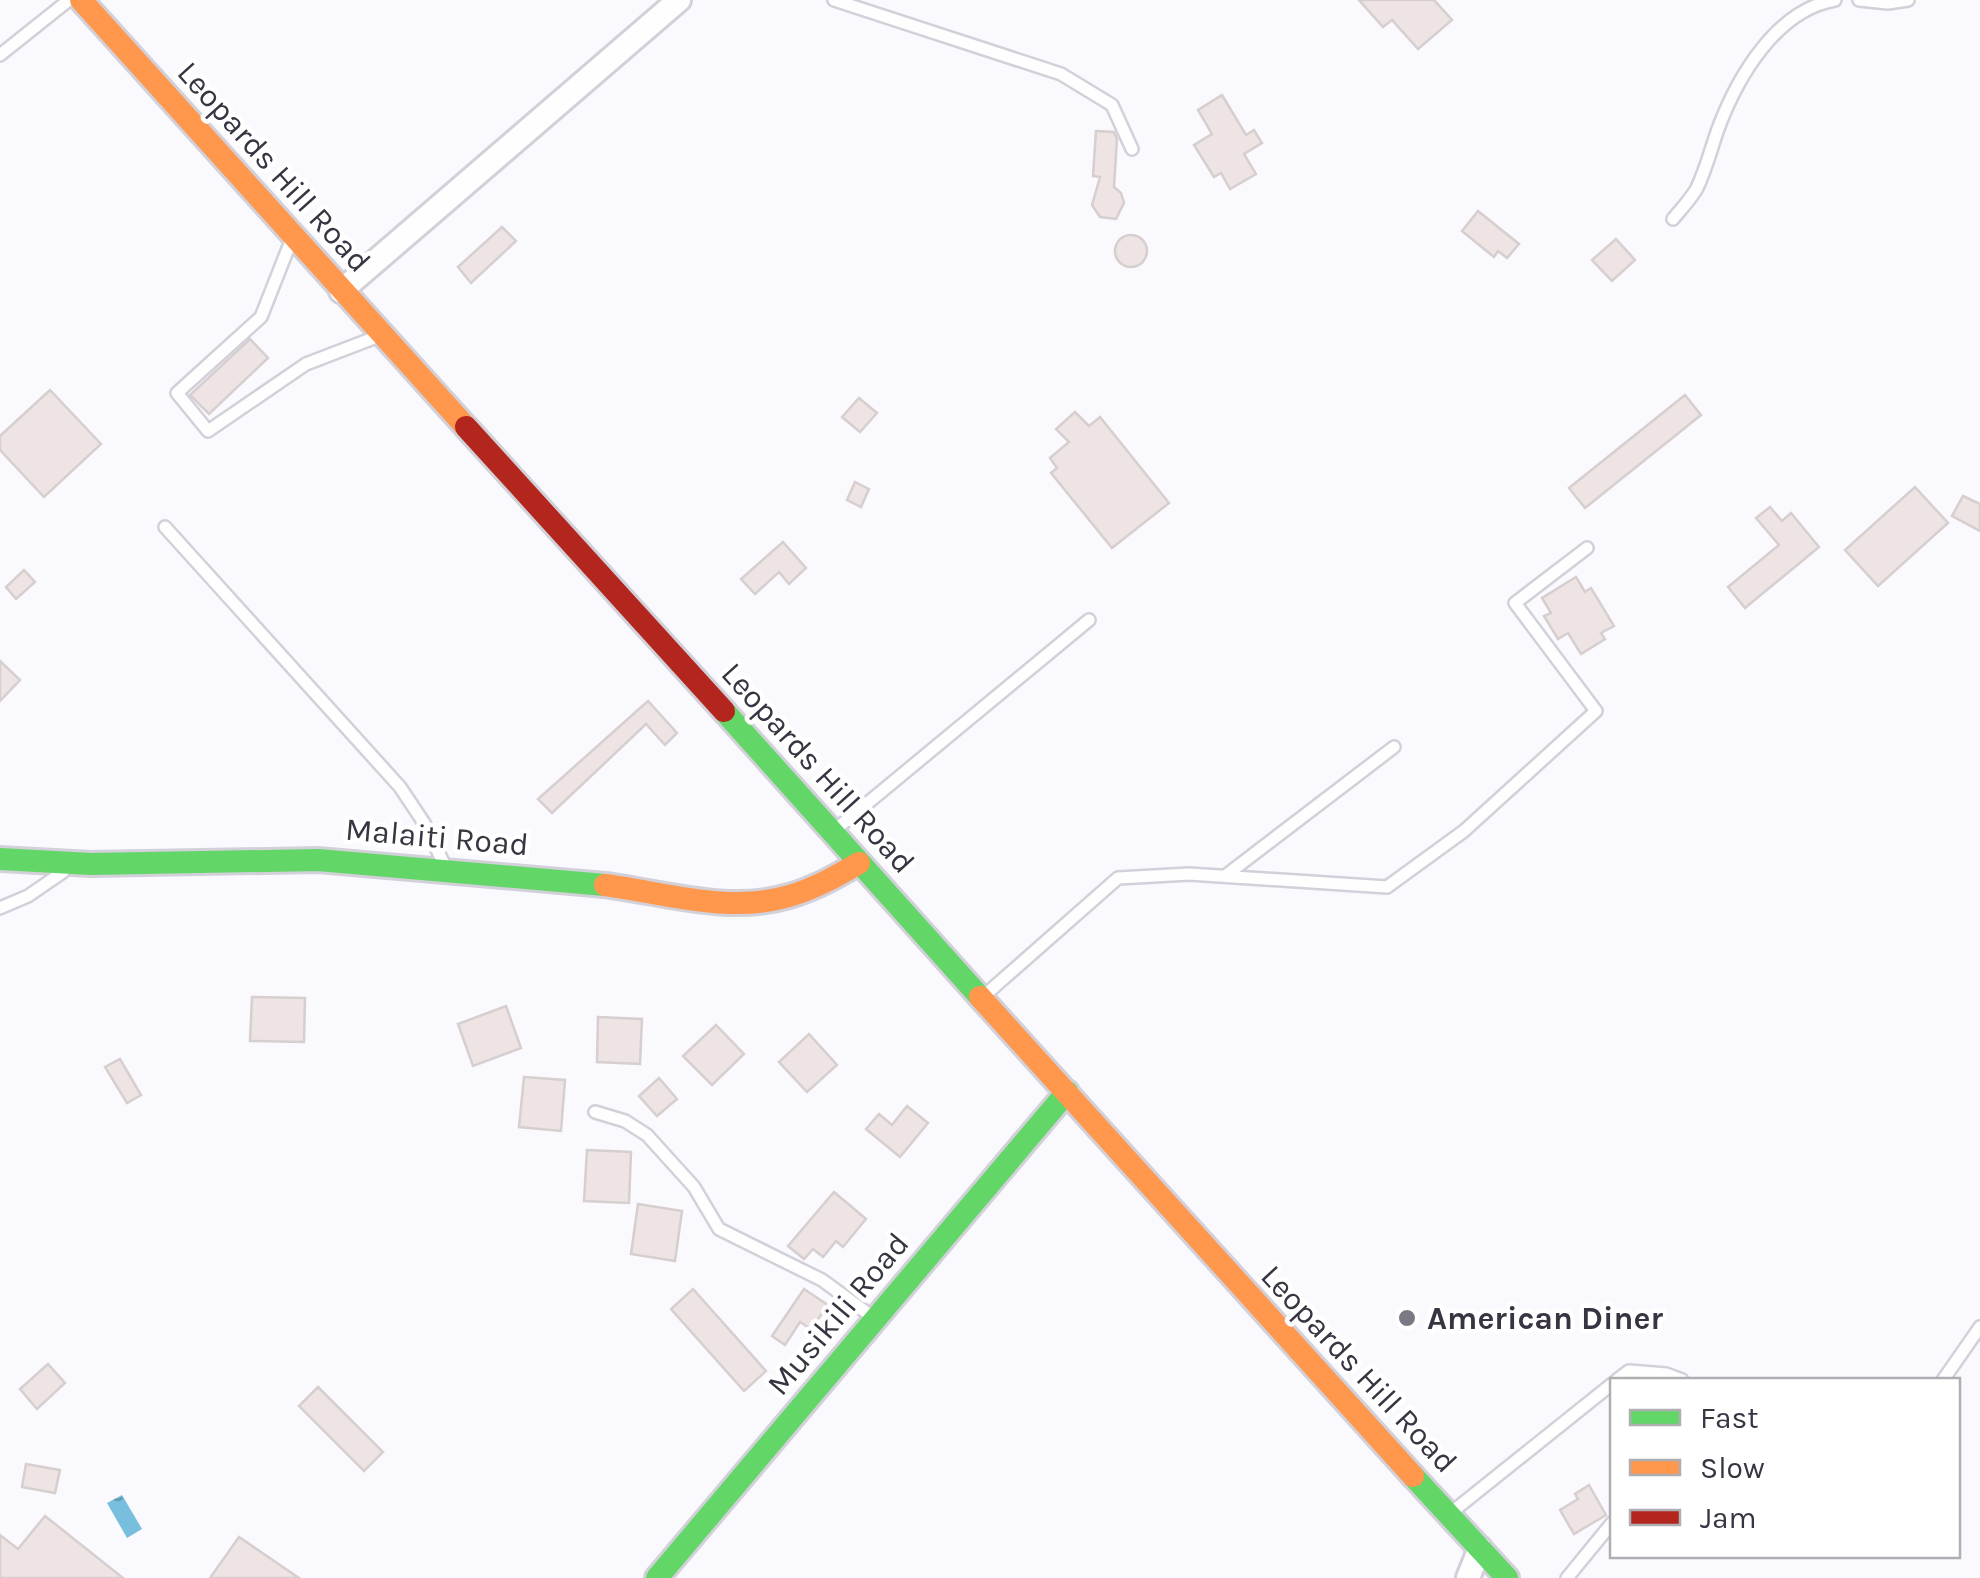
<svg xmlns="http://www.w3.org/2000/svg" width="1980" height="1578" font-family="Karla,sans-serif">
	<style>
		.water { fill: url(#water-ripples) }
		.building { fill: #efe4e4; stroke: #d6cecf; stroke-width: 2.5 }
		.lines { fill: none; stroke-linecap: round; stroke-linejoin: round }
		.lane-casing { stroke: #d2d0d9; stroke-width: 16 }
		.street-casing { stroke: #d2d0d9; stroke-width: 28 }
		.fast-casing { stroke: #d2d0d9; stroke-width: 28 }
		.slow-casing { stroke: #d2d0d9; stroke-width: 28 }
		.jam-casing { stroke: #d2d0d9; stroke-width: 28 }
		.lane { stroke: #fefeff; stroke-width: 11 }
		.street { stroke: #fefeff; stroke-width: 22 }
		.fast { stroke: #63d668; stroke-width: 22 }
		.slow { stroke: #ff974d; stroke-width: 22 }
		.jam { stroke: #b3261e; stroke-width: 22 }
		.poi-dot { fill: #7c7984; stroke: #fff; stroke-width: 4 }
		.labels { text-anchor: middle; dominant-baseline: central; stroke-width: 9; stroke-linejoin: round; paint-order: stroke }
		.street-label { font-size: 32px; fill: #383442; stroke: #fff }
		.poi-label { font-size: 32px; font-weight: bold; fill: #383442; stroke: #fff; text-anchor: start }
	</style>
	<defs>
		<pattern id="water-ripples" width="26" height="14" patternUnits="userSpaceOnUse" patternTransform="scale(2.5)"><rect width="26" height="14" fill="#77bfdc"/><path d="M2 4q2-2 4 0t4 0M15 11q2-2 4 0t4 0" fill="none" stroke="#639cb4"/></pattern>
	</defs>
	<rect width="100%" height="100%" fill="#faf9fe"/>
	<!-- water -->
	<path class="water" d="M122 1495 142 1529 127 1538 107 1503Z"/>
	<!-- building -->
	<g class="building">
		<path d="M1359 0H1434L1452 20 1418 49 1392 20 1383 27Z"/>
		<path d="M1222 95 1246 135 1254 130 1262 143 1244 154 1256 174 1230 189 1221 173 1214 177 1194 145 1212 134 1198 110Z"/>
		<path d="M1096 131 1114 132 1117 139 1114 187 1121 193 1124 203 1116 219 1100 217 1092 205 1100 177 1093 176Z"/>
		<path d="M1478 211 1519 244 1507 258 1498 251 1494 257 1462 231Z"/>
		<path d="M502 227 516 241 471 283 458 267Z"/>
		<circle cx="1131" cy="251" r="16"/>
		<path d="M1616 239 1635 260 1612 281 1592 260Z"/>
		<path d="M250 339 268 358 209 414 190 395Z"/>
		<path d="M50 390 101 444 44 497 0 450V436Z"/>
		<path d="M1685 395 1701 415 1585 508 1569 488Z"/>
		<path d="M859 398 877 413 860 432 842 417Z"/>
		<path d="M1075 412 1089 426 1100 417 1169 503 1112 548 1051 473 1057 468 1050 458 1069 442 1056 429Z"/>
		<path d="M855 482 869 489 861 507 847 500Z"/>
		<path d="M1915 487 1948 523 1878 586 1845 550Z"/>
		<path d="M1963 496 1980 504V531L1952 516Z"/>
		<path d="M1770 507 1782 521 1791 513 1819 547 1745 608 1728 587 1779 545 1756 518Z"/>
		<path d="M783 542 806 568 789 584 779 572 755 594 741 579Z"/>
		<path d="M24 570 35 582 16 599 6 587Z"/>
		<path d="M1576 577 1585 592 1591 588 1614 626 1601 633 1605 639 1581 654 1568 633 1558 639 1544 616 1551 613 1542 598Z"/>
		<path d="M0 661 20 680 0 701Z"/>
		<path d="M648 701 677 733 665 745 646 724 552 813 538 799Z"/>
		<path d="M252 997 305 998 304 1042 250 1041Z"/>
		<path d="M506 1006 521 1048 473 1066 458 1024Z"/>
		<path d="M598 1017 642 1019 640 1064 597 1062Z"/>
		<path d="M716 1025 744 1054 712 1085 683 1056Z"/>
		<path d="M809 1034 837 1065 807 1092 779 1062Z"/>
		<path d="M120 1059 141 1095 127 1103 105 1067Z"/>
		<path d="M524 1077 565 1080 561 1131 519 1127Z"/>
		<path d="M659 1078 677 1099 657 1116 639 1096Z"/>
		<path d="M907 1106 928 1123 900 1157 866 1129 879 1114 892 1125Z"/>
		<path d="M587 1150 631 1152 629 1203 584 1201Z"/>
		<path d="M834 1192 866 1219 843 1247 836 1241 823 1257 813 1249 804 1259 788 1246Z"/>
		<path d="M638 1204 682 1211 675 1261 631 1254Z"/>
		<path d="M693 1289 766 1371 744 1391 671 1309Z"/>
		<path d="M804 1289 828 1305 811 1329 800 1322 785 1345 772 1336Z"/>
		<path d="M48 1364 65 1383 37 1409 20 1389Z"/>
		<path d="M318 1387 383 1452 364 1471 299 1406Z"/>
		<path d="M26 1464 60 1470 55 1493 22 1487Z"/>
		<path d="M1589 1485 1606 1515 1574 1534 1560 1510 1578 1499 1575 1494Z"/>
		<path d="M45 1516 123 1578H0V1535L18 1549Z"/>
		<path d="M239 1537 299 1578H210Z"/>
	</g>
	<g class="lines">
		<defs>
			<g id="lane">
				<path d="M834 0 1061 74 1112 105 1132 149"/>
				<path d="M1859 0 1888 3 1908 0"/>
				<path d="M0 55 69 0"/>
				<path d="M1673 219C1681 209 1691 199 1697 188 1706 169 1711 149 1718 129 1737 78 1776 10 1835 0"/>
				<path d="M291 241 261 317 177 393 208 431 306 364 379 336"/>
				<path d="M165 527 400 787 424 823 443 862"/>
				<path d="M835 830 1089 620"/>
				<path d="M1225 876 1394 747"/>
				<path d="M0 908 28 896 63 872"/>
				<path d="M985 995 1118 878 1189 874 1387 887 1464 831 1596 711 1515 603 1587 548"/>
				<path d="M595 1112 625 1121 647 1135 694 1187 719 1229 822 1280 874 1318"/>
				<path d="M1617 1380 1629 1371 1666 1374 1682 1380"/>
				<path d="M1943 1380 1980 1327"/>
				<path d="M1452 1512 1612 1384"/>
				<path d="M1567 1578 1612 1523"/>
			</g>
			<g id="street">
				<path d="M341 291 679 0"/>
				<path d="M1468 1578 1480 1548"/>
			</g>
			<g id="fast">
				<path d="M724 711 980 997"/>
				<path d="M0 859 91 864 318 860 605 885"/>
				<path d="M1413 1476 1507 1578"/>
				<path d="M657 1578 1067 1092"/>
			</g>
			<g id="slow">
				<path d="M81 0 466 427"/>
				<path d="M605 885C665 893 730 914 789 896 814 889 837 876 859 863"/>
				<path d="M980 997 1413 1476"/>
			</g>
			<path id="jam" d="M466 427 724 711"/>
		</defs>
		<!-- lane casing -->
		<use href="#lane" class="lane-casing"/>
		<!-- street casing -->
		<use href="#street" class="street-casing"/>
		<!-- fast casing -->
		<use href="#fast" class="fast-casing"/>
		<!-- slow casing -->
		<use href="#slow" class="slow-casing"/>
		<!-- jam casing -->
		<use href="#jam" class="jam-casing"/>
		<!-- lane -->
		<use href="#lane" class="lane"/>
		<!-- street -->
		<use href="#street" class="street"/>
		<!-- fast -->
		<use href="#fast" class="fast"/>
		<!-- slow -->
		<use href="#slow" class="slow"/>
		<!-- jam -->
		<use href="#jam" class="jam"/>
	</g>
	<!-- markers -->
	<circle class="poi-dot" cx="1407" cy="1318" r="10"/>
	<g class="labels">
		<!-- street labels -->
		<g class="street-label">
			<text transform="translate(274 167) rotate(48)">Leopards Hill Road</text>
			<text transform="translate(818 768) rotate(48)">Leopards Hill Road</text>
			<text transform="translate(437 837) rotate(5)">Malaiti Road</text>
			<text transform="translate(838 1314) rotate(-50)">Musikili Road</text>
			<text transform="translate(1359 1369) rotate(47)">Leopards Hill Road</text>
		</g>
		<!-- poi labels -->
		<g class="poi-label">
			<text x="1427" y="1318">American Diner</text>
		</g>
	</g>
	<!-- legend -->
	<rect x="1610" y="1378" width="350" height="180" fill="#ffffff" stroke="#afaeb3" stroke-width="2.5"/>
	<rect x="1630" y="1410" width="50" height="15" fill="#63d668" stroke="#afaeb3" stroke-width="2.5"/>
	<text x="1700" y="1428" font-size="30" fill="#383442">Fast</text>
	<rect x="1630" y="1460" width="50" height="15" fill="#ff974d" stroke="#afaeb3" stroke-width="2.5"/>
	<text x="1700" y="1478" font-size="30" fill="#383442">Slow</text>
	<rect x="1630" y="1510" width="50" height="15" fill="#b3261e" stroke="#afaeb3" stroke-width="2.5"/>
	<text x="1700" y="1528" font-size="30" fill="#383442">Jam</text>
</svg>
